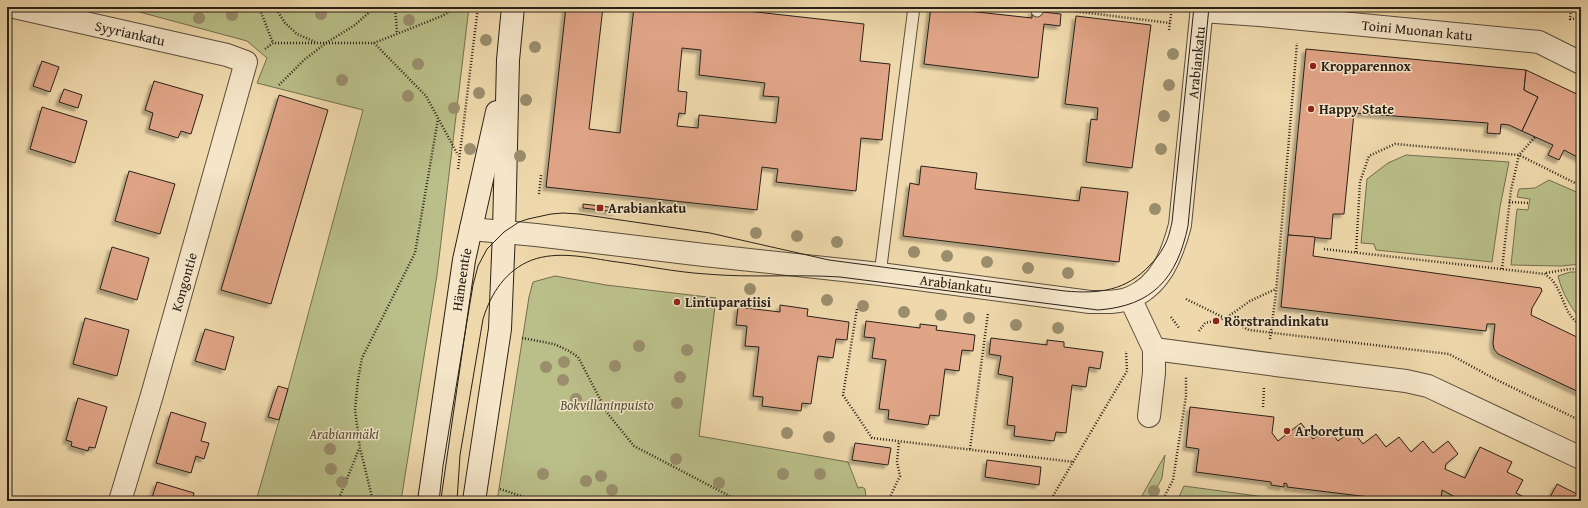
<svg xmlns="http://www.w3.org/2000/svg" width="1588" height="508" font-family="'Gentium Book Plus',serif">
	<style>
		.green { fill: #babf89; stroke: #727050 }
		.building { fill: #e0a587; stroke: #292118; fill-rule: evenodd; filter: url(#shadow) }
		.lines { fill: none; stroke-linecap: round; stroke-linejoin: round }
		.service-casing { stroke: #5a4f3d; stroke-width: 13 }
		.minor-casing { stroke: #5a4f3d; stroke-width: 24 }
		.tertiary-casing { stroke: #5a4f3d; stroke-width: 24 }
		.secondary-casing { stroke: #292118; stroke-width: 24 }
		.path { stroke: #292118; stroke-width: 2.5; stroke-dasharray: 1 2; stroke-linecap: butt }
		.service { stroke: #f5e6c9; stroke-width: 11 }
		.minor { stroke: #f5e6c9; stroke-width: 22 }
		.tertiary { stroke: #f5e6c9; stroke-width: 22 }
		.secondary { stroke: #f5e6c9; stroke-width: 22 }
		.tram { stroke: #292118; stroke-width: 1 }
		.tree { fill: #9a8e6d }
		.poi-dot { fill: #8f2418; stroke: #f5e6c9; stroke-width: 1.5 }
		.labels { text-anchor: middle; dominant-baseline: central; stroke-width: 3; stroke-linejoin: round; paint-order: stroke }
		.street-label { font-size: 14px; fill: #292118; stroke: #f5e6c9 }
		.poi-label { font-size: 14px; font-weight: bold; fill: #292118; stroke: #f5e6c9; text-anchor: start }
		.park-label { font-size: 14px; font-style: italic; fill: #54503a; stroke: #f5e6c9 }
	</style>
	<defs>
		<filter id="shadow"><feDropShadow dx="-3.5" dy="3.5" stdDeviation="1" flood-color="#0004"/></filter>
	</defs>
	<rect width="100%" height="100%" fill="#efd9ac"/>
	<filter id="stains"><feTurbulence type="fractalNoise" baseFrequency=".005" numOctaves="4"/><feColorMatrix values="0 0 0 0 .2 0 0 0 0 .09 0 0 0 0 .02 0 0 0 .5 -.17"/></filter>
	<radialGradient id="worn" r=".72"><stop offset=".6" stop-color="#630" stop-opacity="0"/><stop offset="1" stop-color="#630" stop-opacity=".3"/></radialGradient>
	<!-- green -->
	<g class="green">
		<path d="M121 7H469L437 275 401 501H256L288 389 363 110 257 83 267 58 247 41Z"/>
		<path d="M1406 155 1509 162 1500 207 1492 262 1376 250 1374 244 1361 243 1367 179 1388 163Z"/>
		<path d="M1549 180 1581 194V264L1561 266 1511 265 1517 209 1528 210 1530 199 1517 197 1519 189 1535 188Z"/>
		<path d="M1570 272H1581V320C1570 306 1562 293 1558 276Z"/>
		<path d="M555 276 606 285 716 298 699 436 848 462 858 488 862 487 865 489 866 498 868 501H497L529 297 533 282Z"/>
		<path d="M1165 455 1162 478 1150 501H1139Z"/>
		<path d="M1184 486 1294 501H1177Z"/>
	</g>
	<!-- building -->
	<g class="building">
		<path d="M566 7H603L589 129 620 133 634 7H711L864 24 860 61 890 64 882 140 861 138 856 191 776 182 778 169 762 167 757 210 546 187ZM682 48 701 50 699 75 765 83 763 96 779 97 776 123 699 115 698 128 677 126 679 113 685 114 687 92 678 91Z"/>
		<path d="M931 7 1032 18V11L1061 14 1060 26 1044 24 1038 78 924 64Z"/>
		<path d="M1076 16 1151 25 1132 168 1086 162 1091 119 1097 120 1098 108 1065 104Z"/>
		<path d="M1306 49 1526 70 1524 90 1538 97 1522 131 1509 125 1501 124 1500 134 1487 133 1488 123 1354 113 1344 214H1333L1331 239 1288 235Z"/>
		<path d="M42 61 59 67 50 92 33 86Z"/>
		<path d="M1526 70 1581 96V159L1564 150 1559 160 1548 155 1553 145 1522 131 1538 97 1524 90Z"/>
		<path d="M154 81 203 95 191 134 181 131 178 138 149 129 153 113 145 110Z"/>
		<path d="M64 89 82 95 78 108 59 102Z"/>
		<path d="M279 95 328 110 271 304 221 290Z"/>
		<path d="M42 107 87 121 75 163 30 149Z"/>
		<path d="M921 166 977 173 975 189 1079 201 1081 187 1128 192 1119 262 903 236 910 183 919 185Z"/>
		<path d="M129 171 175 184 160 234 115 221Z"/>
		<path d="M583 204 617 208 616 212 583 208Z"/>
		<path d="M1288 235 1315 237 1313 256 1541 288 1542 291 1532 308 1531 315 1581 339V393L1498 354 1494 349 1493 343 1495 324H1487L1486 331 1281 307Z"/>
		<path d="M112 247 149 258 137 300 100 289Z"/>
		<path d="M780 305 808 309 807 316 849 322 847 340 836 339 833 358 818 356 811 404 802 403 801 411 762 406 763 397 753 396 759 347 745 346 747 326 736 325 738 307 780 312Z"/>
		<path d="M85 318 129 330 117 376 73 364Z"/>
		<path d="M866 321 920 328V324L937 326 936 330 975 335 973 351 962 350 959 371 945 369 939 416 930 415 928 425 888 419 889 410 879 409 886 360 872 358 875 338 864 337Z"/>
		<path d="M205 329 234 337 225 370 195 361Z"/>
		<path d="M991 338 1047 345V340L1064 342V347L1103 352 1100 369 1089 367 1086 387 1072 385 1066 433 1056 432 1054 441 1014 436 1015 426 1007 425 1013 377 998 374 1001 356 989 354Z"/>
		<path d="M278 386 288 389 279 420 268 417Z"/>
		<path d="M78 398 107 407 95 448 89 447 88 451 71 446 72 442 66 440Z"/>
		<path d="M1190 407 1274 417 1272 433 1278 441 1301 423 1313 439 1328 428 1338 441 1352 430 1363 444 1376 434 1386 447 1399 437 1411 452 1423 441 1433 453 1448 441 1458 454 1446 464 1445 469 1465 478 1480 447 1512 462 1507 472 1523 480 1516 493 1532 501H1458L1459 499 1442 490 1441 501H1402L1287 487V484L1284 483V487L1271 485V482L1196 472 1199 449 1186 447Z"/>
		<path d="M171 412 206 423 201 441 209 443 204 459 196 456 191 473 156 463Z"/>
		<path d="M855 443 891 448 888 465 852 460Z"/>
		<path d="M987 460 1041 467 1039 485 985 477Z"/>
		<path d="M157 482 194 493 192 501H151Z"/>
		<path d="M1557 484 1581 496V501H1548Z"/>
		<path d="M946 497 959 499 973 501H945Z"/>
	</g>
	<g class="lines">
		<defs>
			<g id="service">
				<path d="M1037 11 1038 7"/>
				<path d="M880 274 914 7"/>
			</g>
			<g id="minor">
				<path id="s1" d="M14 7 227 55 246 62 152 395 120 501"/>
				<path id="s2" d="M1201 11 1260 15 1539 42 1581 63"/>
				<path d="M1130 298 1154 349V373L1149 416"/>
				<path d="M1154 349 1276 365 1406 381 1428 386 1581 458"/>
			</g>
			<g id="tertiary">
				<path id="s3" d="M471 229 536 235 704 255 880 274 1090 302C1103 302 1118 303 1130 298 1161 285 1172 255 1180 225L1202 7"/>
			</g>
			<g id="secondary">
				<path id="s4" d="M429 501 464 260 497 112"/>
				<path d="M474 501 500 329 504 232 508 60 513 7"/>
			</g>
		</defs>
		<!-- service casing -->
		<use href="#service" class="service-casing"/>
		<!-- minor casing -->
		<use href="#minor" class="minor-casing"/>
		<!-- tertiary casing -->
		<use href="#tertiary" class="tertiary-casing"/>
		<!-- secondary casing -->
		<use href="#secondary" class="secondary-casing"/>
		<!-- path -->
		<g class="path">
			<path d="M259 7 273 43"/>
			<path d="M275 7 285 23 297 34 315 42"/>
			<path d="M395 7 397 33"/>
			<path d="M1571 7 1570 19 1581 18"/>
			<path d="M1056 9 1170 23"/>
			<path d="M1169 30 1172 7"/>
			<path d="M374 43 442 16 457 7"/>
			<path d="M265 49 273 43H374L426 96 458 155"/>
			<path d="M279 85 304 60 326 43 355 25 375 7"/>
			<path d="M458 169 478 7"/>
			<path d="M539 194 541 175"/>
			<path d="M1509 202 1529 203"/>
			<path d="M1324 249 1545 274C1547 276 1550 278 1552 280 1564 294 1564 316 1581 325"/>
			<path d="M1356 252 1360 182 1369 156 1395 144 1519 155 1581 186"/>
			<path d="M1502 269 1511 190 1519 155 1535 137"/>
			<path d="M1546 273 1569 269H1581"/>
			<path d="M1186 299 1249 330 1449 354 1493 378 1581 421"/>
			<path d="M857 309 843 395 872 438 1074 462"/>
			<path d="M1171 317 1179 328"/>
			<path d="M1199 331 1205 323 1226 318 1250 301 1276 289"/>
			<path d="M522 338 554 344 569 351 578 357 608 414 634 446 739 501"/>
			<path d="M1270 339 1276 293 1297 43"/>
			<path d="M1263 407 1264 388"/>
			<path d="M970 449 988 313"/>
			<path d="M500 489 536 501"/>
			<path d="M338 501 359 449"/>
			<path d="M373 501 360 448 355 410 358 380 362 358 415 253 438 119"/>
			<path d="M888 501 900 476 897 462 899 441"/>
			<path d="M1050 501 1127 371 1126 351"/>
			<path d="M1162 501 1173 480 1186 396V377"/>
		</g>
		<!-- service -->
		<use href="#service" class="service"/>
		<!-- minor -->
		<use href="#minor" class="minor"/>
		<!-- tertiary -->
		<use href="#tertiary" class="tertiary"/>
		<!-- secondary -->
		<use href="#secondary" class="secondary"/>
		<!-- tram -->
		<g class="tram">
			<path d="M439 501 443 466 473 285 478 266 487 249 504 232 519 222 528 219 551 214 563 213 579 214 710 233 829 260 1065 291C1099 294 1126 291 1150 265 1155 260 1160 254 1163 248 1168 240 1170 231 1172 222L1194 7"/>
			<path d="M457 501 460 455 483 319C491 293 506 270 532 260 557 251 585 257 610 261 642 265 674 272 706 274 751 278 795 274 840 277L1098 310C1153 306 1177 278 1188 226L1209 7"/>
		</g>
	</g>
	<!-- trees -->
	<g class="tree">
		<circle cx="321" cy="14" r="6"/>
		<circle cx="232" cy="15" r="6"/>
		<circle cx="199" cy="18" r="6"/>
		<circle cx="409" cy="20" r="6"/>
		<circle cx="486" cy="40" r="6"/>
		<circle cx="535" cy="47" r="6"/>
		<circle cx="1173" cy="54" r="6"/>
		<circle cx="418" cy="64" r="6"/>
		<circle cx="342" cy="80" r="6"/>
		<circle cx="1169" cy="85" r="6"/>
		<circle cx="479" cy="93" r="6"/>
		<circle cx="408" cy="96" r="6"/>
		<circle cx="526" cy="100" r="6"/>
		<circle cx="454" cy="108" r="6"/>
		<circle cx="1164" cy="116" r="6"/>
		<circle cx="470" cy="149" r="6"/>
		<circle cx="1161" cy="149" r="6"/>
		<circle cx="520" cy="156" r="6"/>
		<circle cx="1155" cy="209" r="6"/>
		<circle cx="756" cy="233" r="6"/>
		<circle cx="797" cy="236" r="6"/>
		<circle cx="837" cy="242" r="6"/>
		<circle cx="914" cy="252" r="6"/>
		<circle cx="947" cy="256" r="6"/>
		<circle cx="987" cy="262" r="6"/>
		<circle cx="1028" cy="268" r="6"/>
		<circle cx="1068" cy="273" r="6"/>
		<circle cx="750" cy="289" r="6"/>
		<circle cx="827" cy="300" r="6"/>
		<circle cx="863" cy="306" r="6"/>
		<circle cx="904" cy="312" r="6"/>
		<circle cx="941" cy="315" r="6"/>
		<circle cx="969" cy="318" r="6"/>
		<circle cx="1016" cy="325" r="6"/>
		<circle cx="1058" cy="328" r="6"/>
		<circle cx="639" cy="346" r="6"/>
		<circle cx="687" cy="350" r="6"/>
		<circle cx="564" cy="362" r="6"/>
		<circle cx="615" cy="366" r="6"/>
		<circle cx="546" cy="367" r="6"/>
		<circle cx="680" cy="377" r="6"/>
		<circle cx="563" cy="380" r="6"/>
		<circle cx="576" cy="399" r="6"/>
		<circle cx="677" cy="403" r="6"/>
		<circle cx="787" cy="433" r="6"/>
		<circle cx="829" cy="437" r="6"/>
		<circle cx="330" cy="449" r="6"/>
		<circle cx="676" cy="459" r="6"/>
		<circle cx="331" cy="469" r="6"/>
		<circle cx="543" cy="474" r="6"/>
		<circle cx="783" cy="474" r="6"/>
		<circle cx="820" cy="474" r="6"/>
		<circle cx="601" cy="476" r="6"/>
		<circle cx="586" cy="481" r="6"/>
		<circle cx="342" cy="482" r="6"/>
		<circle cx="719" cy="483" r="6"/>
		<circle cx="612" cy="490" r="6"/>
		<circle cx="1154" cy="491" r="6"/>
	</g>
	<!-- markers -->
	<g class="poi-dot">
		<circle cx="1313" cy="66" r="4"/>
		<circle cx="1311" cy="109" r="4"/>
		<rect x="596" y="204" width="8" height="8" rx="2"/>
		<circle cx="677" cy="302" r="4"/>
		<circle cx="1216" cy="321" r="4"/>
		<circle cx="1287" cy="431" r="4"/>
	</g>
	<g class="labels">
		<!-- street labels -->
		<g class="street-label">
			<text stroke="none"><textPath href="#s2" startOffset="217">Toini Muonan katu</textPath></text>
			<text stroke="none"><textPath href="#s1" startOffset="119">Syyriankatu</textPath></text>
			<text stroke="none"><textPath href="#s3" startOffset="919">Arabiankatu</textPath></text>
			<text stroke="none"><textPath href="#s4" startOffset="224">Hämeentie</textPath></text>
			<text transform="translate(184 282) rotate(-74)">Kongontie</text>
			<text stroke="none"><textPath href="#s3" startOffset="488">Arabiankatu</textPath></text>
		</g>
		<!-- poi labels -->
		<g class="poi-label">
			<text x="1321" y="66">Kropparennox</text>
			<text x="1319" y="109">Happy State</text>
			<text x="608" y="208">Arabiankatu</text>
			<text x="685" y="302">Lintuparatiisi</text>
			<text x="1224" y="321">Rörstrandinkatu</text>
			<text x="1295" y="431">Arboretum</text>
		</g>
		<!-- park labels -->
		<g class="park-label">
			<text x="607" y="405">Bokvillaninpuisto</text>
			<text x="344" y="434">Arabianmäki</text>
		</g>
	</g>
	<!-- margin -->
	<rect width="1588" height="508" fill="none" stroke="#efd9ac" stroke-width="24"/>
	<rect x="8" y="8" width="1572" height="492" fill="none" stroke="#292118" stroke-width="2"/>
	<rect x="12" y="12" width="1564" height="484" fill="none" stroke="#292118"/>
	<rect width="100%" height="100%" filter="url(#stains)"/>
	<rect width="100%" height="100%" fill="url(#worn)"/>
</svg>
